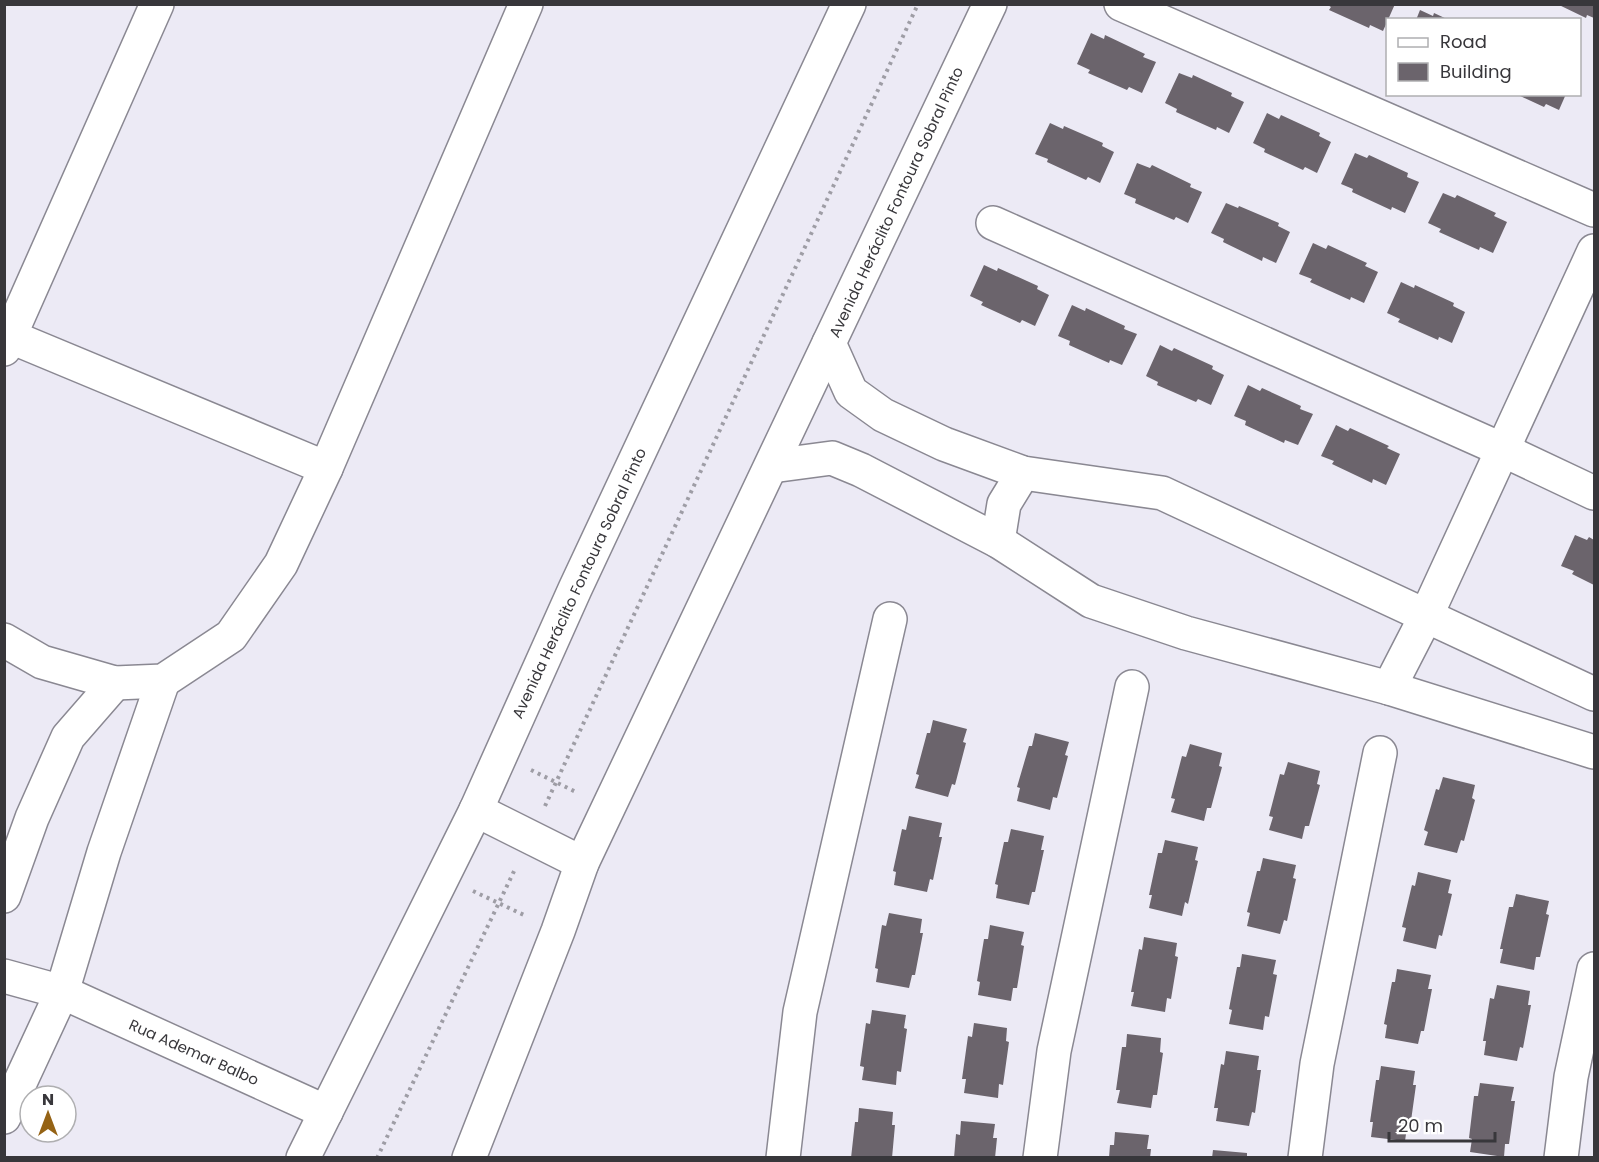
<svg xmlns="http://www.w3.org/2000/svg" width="1599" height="1162" font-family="Poppins,sans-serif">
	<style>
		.building { fill: #6b646c }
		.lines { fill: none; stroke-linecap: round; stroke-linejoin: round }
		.minor-casing { stroke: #8a8892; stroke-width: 36 }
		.path { stroke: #9e9da5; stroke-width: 4; stroke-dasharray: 3 4.5; stroke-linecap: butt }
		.minor { stroke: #fff; stroke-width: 33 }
		.labels { text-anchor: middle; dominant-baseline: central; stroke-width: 6; stroke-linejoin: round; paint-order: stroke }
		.street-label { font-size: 15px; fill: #38373b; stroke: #fff }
	</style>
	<rect width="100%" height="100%" fill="#eceaf5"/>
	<!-- building -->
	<g class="building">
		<path d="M1326 4H1395L1383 31 1370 25 1369 28 1329 10 1331 7Z"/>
		<path d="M1557 4H1594V18L1587 15 1586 18Z"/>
		<path d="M1420 10 1433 16 1434 13 1449 20H1416Z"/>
		<path d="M1091 33 1104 39 1105 35 1145 54 1143 57 1156 62 1142 93 1129 87 1127 90 1088 73 1090 70 1077 64Z"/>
		<path d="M1179 73 1192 78 1193 75 1232 93 1231 96 1244 102 1229 133 1217 127 1216 130 1176 112 1177 109 1165 103Z"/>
		<path d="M1516 94H1566L1559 110 1546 104 1544 107Z"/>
		<path d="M1267 113 1279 119 1281 115 1320 133 1319 136 1331 142 1317 173 1305 167 1303 170 1264 152 1265 149 1253 143Z"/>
		<path d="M1050 123 1063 129 1064 126 1103 143 1102 146 1114 152 1100 183 1088 177 1086 180 1047 162 1048 159 1035 154Z"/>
		<path d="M1355 153 1367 158 1369 155 1408 173 1407 177 1419 182 1405 213 1392 207 1391 210 1352 192 1353 189 1341 184Z"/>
		<path d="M1137 163 1150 168 1152 165 1191 184 1190 187 1202 192 1188 223 1176 217 1174 220 1135 203 1136 199 1124 194Z"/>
		<path d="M1443 193 1455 198 1457 195 1496 213 1494 216 1507 222 1493 253 1480 247 1479 250 1439 232 1441 229 1428 223Z"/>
		<path d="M1226 203 1238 208 1239 206 1279 223 1278 226 1290 232 1276 263 1263 257 1262 261 1223 242 1224 239 1211 233Z"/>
		<path d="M1313 243 1326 249 1328 245 1367 263 1365 266 1378 272 1364 303 1351 297 1350 300 1310 282 1312 279 1299 274Z"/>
		<path d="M984 265 997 271 998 268 1038 286 1037 289 1049 295 1035 326 1022 320 1020 323 981 305 983 302 970 296Z"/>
		<path d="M1401 282 1414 288 1415 285 1454 303 1453 306 1465 312 1452 343 1439 337 1438 340 1398 322 1400 319 1387 313Z"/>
		<path d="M1072 305 1085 311 1086 308 1125 326 1124 329 1137 334 1122 365 1110 360 1109 363 1069 345 1070 341 1058 336Z"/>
		<path d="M1160 345 1172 351 1174 348 1213 366 1212 369 1224 375 1211 405 1198 399 1196 402 1157 385 1158 382 1146 376Z"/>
		<path d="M1248 385 1260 391 1262 388 1301 406 1300 409 1313 414 1298 445 1285 440 1284 443 1245 425 1246 421 1234 416Z"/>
		<path d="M1336 425 1348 431 1350 428 1389 446 1387 448 1400 454 1386 485 1373 479 1372 483 1332 464 1334 461 1321 456Z"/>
		<path d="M1575 535 1587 540 1589 537 1594 540V585L1572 574 1574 571 1561 566Z"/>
		<path d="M933 720 967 729 963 742 966 743 955 785 952 784 948 797 915 788 919 775 916 774 927 733H930Z"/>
		<path d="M1035 733 1069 742 1065 755 1068 756 1057 798 1053 797 1050 810 1017 801 1020 788 1017 787 1029 746H1032Z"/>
		<path d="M1190 744 1222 753 1219 766 1222 767 1211 808H1207L1204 821 1171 812 1175 799 1171 798 1182 756 1186 757Z"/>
		<path d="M1288 762 1320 771 1317 784 1320 785 1309 826H1305L1302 839 1269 830 1273 817 1269 816 1280 774 1284 775Z"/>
		<path d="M1443 777 1475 785 1472 798 1475 800 1464 841 1461 840 1457 853 1424 845 1428 832 1424 830 1436 789 1439 790Z"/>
		<path d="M909 816 942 823 939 837H942L933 880 930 879 927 892 894 885 896 872 893 871 902 829 906 830Z"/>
		<path d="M1011 829 1044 836 1041 850H1044L1035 892H1032L1029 905 996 898 998 885 995 884 1004 842H1008Z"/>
		<path d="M1165 840 1198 847 1195 860 1198 861 1188 904 1185 902 1182 916 1149 908 1152 895H1149L1158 853H1162Z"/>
		<path d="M1263 858 1296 865 1293 878 1296 879 1287 921 1284 920 1280 934 1247 926 1250 913 1247 912 1257 871H1260Z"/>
		<path d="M1418 872 1451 880 1448 893 1452 894 1442 936 1439 935 1436 949 1403 941 1406 928 1402 927 1412 885 1415 886Z"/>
		<path d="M1516 894 1549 901 1546 914 1549 915 1540 957H1536L1534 970 1500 963 1503 949H1500L1509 907H1513Z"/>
		<path d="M889 913 922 919 920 933H923L915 975H912L909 988 876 982 878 969 875 968 882 925 886 926Z"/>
		<path d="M990 925 1024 932 1021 945 1024 946 1017 988H1013L1011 1001 978 995 980 982 977 981 984 939H988Z"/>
		<path d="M1144 937 1177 943 1175 956 1178 957 1171 999 1167 998 1165 1012 1131 1006 1134 992H1131L1139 949 1142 950Z"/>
		<path d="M1242 954 1276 960 1273 974 1277 975 1269 1017 1265 1016 1263 1030 1229 1024 1232 1010 1229 1009 1237 967H1240Z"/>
		<path d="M1397 969 1431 975 1428 989H1432L1424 1031H1421L1418 1044 1385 1038 1387 1025 1384 1024 1392 982H1395Z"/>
		<path d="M1497 985 1530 991 1528 1005H1531L1523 1048 1520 1047 1517 1061 1484 1055 1486 1041H1483L1490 998 1494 999Z"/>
		<path d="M872 1010 906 1015 904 1028 907 1029 901 1072 897 1071 896 1085 862 1080 864 1067 860 1066 866 1023 870 1024Z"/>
		<path d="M974 1023 1007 1028 1006 1041 1009 1042 1003 1085 999 1084 998 1098 964 1093 966 1079H962L968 1036 972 1037Z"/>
		<path d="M1127 1034 1161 1038 1160 1052 1163 1053 1157 1095H1153L1151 1108 1117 1103 1120 1090H1116L1122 1047H1126Z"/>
		<path d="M1226 1051 1259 1056 1257 1070H1261L1255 1113 1252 1112 1249 1126 1216 1121 1218 1108H1214L1221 1064 1224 1065Z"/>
		<path d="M1381 1066 1415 1071 1413 1085H1416L1410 1128 1407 1127 1405 1141 1371 1137 1373 1122H1370L1376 1080H1379Z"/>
		<path d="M1480 1083 1514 1087 1511 1101H1515L1509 1144H1505L1504 1157 1470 1152 1472 1139 1469 1138 1474 1096H1478Z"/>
		<path d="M859 1108 893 1112 892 1125H895L892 1158H851L855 1122H858Z"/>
		<path d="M961 1121 995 1124 993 1138H997L995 1158H954L956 1134 960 1135Z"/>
		<path d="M1115 1132 1149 1135 1147 1149H1151L1150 1158H1109L1110 1145H1114Z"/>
		<path d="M1213 1150 1247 1153V1158H1212Z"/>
	</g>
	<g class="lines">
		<defs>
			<g id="minor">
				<path d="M1121 4 1594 210"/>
				<path d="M993 223 1503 450 1594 493"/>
				<path d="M4 334 326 468"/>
				<path d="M829 343 851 392 883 415 944 444 1023 473 1162 493 1594 694"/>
				<path d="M4 349 157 4"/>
				<path d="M772 466 832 458 861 470 998 541 1091 601 1186 633 1389 688 1594 752"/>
				<path d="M998 541 1004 504 1023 473"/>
				<path d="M4 640 42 662 115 683 163 681 231 636 281 564 326 468 526 4"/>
				<path d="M1389 688 1426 616 1594 251"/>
				<path d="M476 810 582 863"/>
				<path d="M4 896 32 818 68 737 115 683"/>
				<path d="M4 976 62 992 326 1112"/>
				<path d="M4 1117 62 992 104 852 163 681"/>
				<path d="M303 1158 476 810 575 589 849 4"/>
				<path d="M469 1158 558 931 582 863 990 4"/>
				<path d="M783 1158 800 1012 890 619"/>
				<path d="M1040 1158 1054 1051 1132 687"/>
				<path d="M1305 1158 1317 1064 1380 753"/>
				<path d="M1561 1158 1571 1077 1594 969"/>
			</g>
		</defs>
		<!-- minor casing -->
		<use href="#minor" class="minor-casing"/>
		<!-- path -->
		<g class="path">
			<path d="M531 770 578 793"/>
			<path d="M545 806 918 4"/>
			<path d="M473 891 526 916"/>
			<path d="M377 1158 516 867"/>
		</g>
		<!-- minor -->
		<use href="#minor" class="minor"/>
	</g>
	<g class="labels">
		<!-- street labels -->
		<g class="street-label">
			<text transform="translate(896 202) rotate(-65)">Avenida Heráclito Fontoura Sobral Pinto</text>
			<text transform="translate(579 583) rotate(-65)">Avenida Heráclito Fontoura Sobral Pinto</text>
			<text transform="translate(194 1052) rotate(24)">Rua Ademar Balbo</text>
		</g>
	</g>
	<!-- border -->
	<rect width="1599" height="1162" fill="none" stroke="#38373b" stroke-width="12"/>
	<!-- legend -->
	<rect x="1386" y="18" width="195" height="78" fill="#ffffff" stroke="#afafb1" stroke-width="1.5"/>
	<rect x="1398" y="38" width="30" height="9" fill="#ffffff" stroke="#afafb1" stroke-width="1.5"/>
	<text x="1440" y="48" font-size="18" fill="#38373b">Road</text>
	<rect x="1398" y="63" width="30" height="18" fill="#6b646c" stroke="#afafb1" stroke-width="1.5"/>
	<text x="1440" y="78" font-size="18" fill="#38373b">Building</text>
	<!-- north arrow -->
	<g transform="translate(48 1114)"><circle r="28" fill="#ffffff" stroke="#afafb1" stroke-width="1.5"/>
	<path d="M0-4.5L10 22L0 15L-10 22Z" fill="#956315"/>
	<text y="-9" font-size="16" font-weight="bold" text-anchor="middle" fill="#38373b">N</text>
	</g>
	<!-- scale -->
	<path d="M1389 1132v9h106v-9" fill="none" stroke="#38373b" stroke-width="3"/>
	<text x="1398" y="1132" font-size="18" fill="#38373b" stroke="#ffffff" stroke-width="4.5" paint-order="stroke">20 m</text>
</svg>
